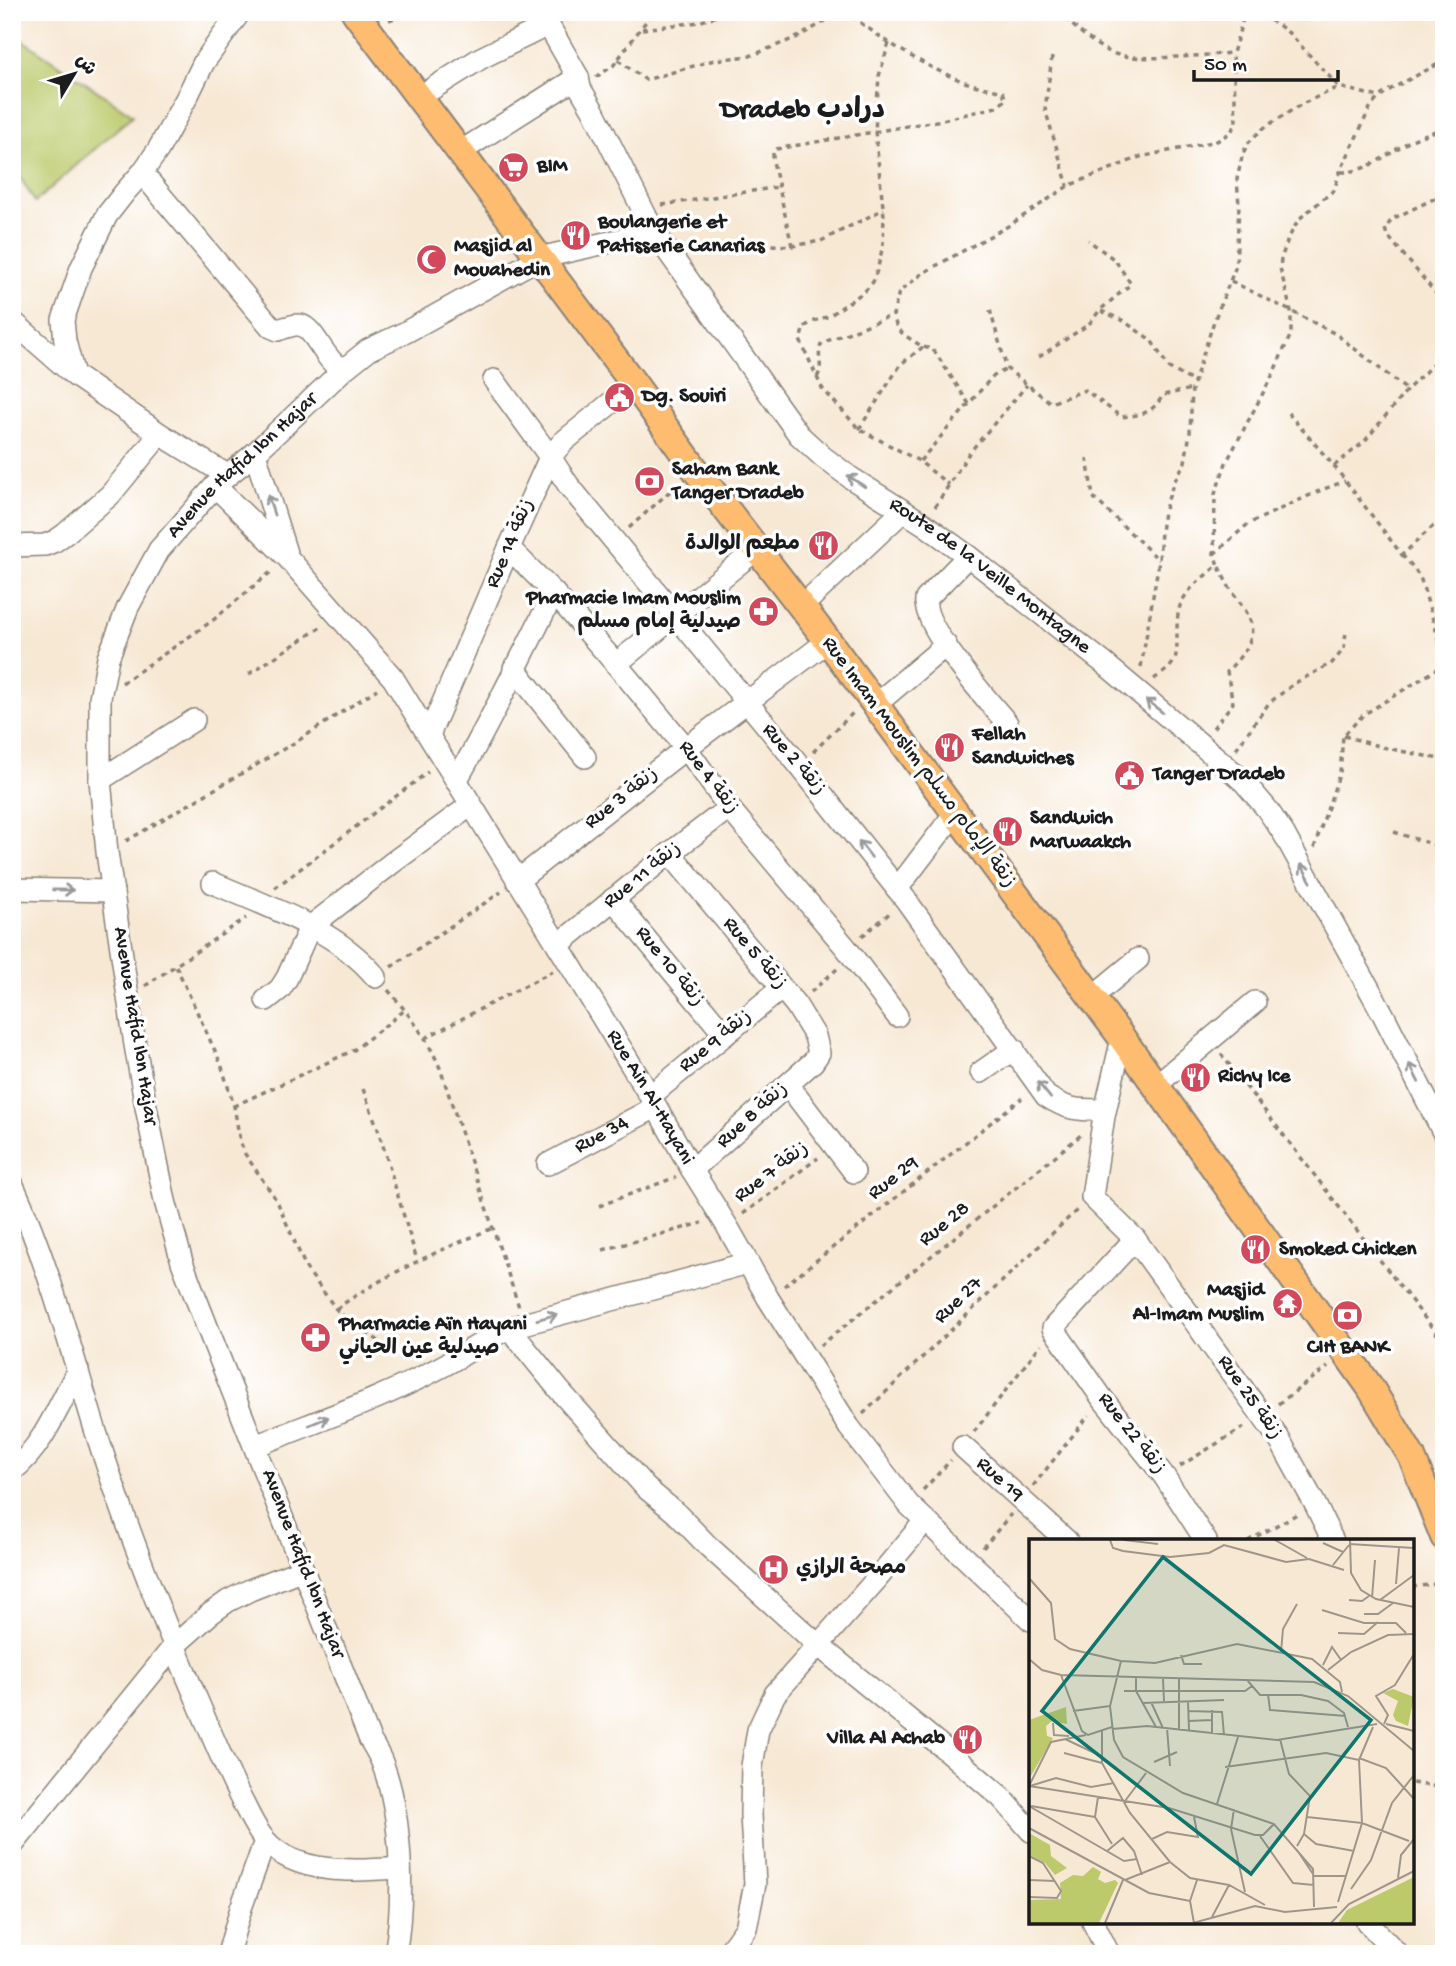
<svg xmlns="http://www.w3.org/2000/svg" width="1456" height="1966" font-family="'Gochi Hand','Playpen Sans Arabic',sans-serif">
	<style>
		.green { fill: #bcca6c; stroke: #6c7344; stroke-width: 2 }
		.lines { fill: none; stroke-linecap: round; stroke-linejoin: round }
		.minor-casing { stroke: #8a8278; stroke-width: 24 }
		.major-casing { stroke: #8a8278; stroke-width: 30 }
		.path { stroke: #8a8278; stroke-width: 3.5; stroke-dasharray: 5 5; stroke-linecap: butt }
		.minor { stroke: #fff; stroke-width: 21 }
		.major { stroke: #fdbc6f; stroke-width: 26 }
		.oneway { stroke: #999 }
		.labels { text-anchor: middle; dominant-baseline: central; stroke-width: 7; stroke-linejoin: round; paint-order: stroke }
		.poi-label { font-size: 21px; font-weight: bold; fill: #1c1c1c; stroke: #fff; text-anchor: start }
		.street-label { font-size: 21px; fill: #1c1c1c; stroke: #fff }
		.district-label { font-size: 28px; font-weight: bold; fill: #1c1c1c; stroke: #fff }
		.inset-road { fill: none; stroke: #9f968a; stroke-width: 2 }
		.view { fill: #0f766e; fill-opacity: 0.15; stroke: #0f766e; stroke-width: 3.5 }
		.inset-edge { fill: none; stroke: #1c1c1c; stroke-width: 3.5 }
	</style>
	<rect width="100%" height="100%" fill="#fff"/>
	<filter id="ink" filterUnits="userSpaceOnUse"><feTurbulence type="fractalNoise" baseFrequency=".0143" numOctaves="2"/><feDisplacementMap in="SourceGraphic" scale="14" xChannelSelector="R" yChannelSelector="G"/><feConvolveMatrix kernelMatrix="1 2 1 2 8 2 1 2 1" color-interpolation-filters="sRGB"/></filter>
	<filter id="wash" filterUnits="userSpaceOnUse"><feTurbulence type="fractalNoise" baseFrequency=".00686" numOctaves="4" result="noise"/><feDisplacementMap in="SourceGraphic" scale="28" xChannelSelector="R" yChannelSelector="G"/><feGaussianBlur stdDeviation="1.57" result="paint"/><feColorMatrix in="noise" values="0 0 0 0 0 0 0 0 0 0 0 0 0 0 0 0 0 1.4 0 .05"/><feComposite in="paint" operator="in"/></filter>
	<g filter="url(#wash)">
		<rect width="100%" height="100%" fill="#f7e8d4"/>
		<!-- green -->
		<path class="green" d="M12 33 133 115 35 202 12 164Z"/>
	</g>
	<g filter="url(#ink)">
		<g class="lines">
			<defs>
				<g id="minor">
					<path id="s1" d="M541 12 578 77 580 88 593 110 654 232 799 435 823 457 851 478 924 524 968 556 1105 664 1225 765 1244 782 1267 809 1284 834 1383 1014 1444 1134"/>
					<path d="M419 97 481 58 548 25"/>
					<path d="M460 152 578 77"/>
					<path d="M142 173 271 327 278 330C284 328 294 324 300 325 316 329 324 362 343 370"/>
					<path d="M12 321 73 374"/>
					<path d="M494 380 550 457 569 486 799 765 906 900 1046 1096C1069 1111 1079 1110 1105 1110"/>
					<path d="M255 453 287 556"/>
					<path d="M227 475 160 434 74 375 65 341 63 320 81 268 107 215 125 192 142 173 158 150 187 97 204 62 240 12"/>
					<path id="s2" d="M215 486 288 558 393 678 569 963 650 1096 692 1170 727 1226 768 1298 849 1427 909 1505 1031 1620"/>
					<path d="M12 546 45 545 55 541 65 534 110 495 160 434"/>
					<path d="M509 548 554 593 616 664 686 748 729 808 847 949 897 1016"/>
					<path d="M968 556 926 599C921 625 989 702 1007 723"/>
					<path d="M801 607 903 511"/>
					<path d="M616 664 747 557"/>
					<path d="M514 668 585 757"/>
					<path d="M875 705 946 645"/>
					<path d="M429 735 509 548 550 457 563 442 634 384"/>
					<path d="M100 780 194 720"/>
					<path d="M456 781C492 720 521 656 554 593"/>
					<path d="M670 853 796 1005 815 1036 819 1053 813 1062 692 1170"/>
					<path d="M517 881 686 748 828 641"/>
					<path d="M213 883C269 907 336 929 376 977"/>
					<path d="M12 889 113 891"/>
					<path d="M897 889 955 813"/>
					<path d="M613 899 725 1035"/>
					<path d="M558 945 670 853 729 808"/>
					<path d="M1092 997 1138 959"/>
					<path d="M266 1000 280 989 287 978 310 927 392 863 471 805"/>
					<path d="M1122 1038 1104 1116 1092 1197 1135 1239 1279 1439 1315 1504 1333 1541"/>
					<path d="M981 1072 1014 1049"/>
					<path d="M788 1085 854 1172"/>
					<path d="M1155 1086 1255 1002"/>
					<path d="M650 1096 782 988"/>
					<path id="s3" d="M548 1164 656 1107"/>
					<path d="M12 1183C48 1262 70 1347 95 1429 125 1524 161 1616 200 1707 213 1738 226 1769 241 1799 248 1812 255 1829 265 1840 296 1876 358 1871 400 1868"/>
					<path d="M1135 1239 1053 1328 1102 1398 1164 1476 1206 1541"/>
					<path d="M509 1328 560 1391 646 1488 676 1513 708 1546 818 1645 940 1745 1001 1797 1031 1831"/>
					<path d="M255 1446C317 1421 380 1400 439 1368 463 1356 484 1340 509 1328L748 1263"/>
					<path id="s4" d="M963 1447 1067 1541"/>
					<path d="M12 1471C44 1446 59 1404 78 1370"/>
					<path d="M12 1846 174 1646 210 1614 228 1601 250 1590 303 1569"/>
					<path d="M1093 1922 1109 1954"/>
					<path d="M1367 1922 1398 1954"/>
					<path d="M228 1954 241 1908 265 1841"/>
					<path id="s5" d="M395 1954C405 1900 402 1816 383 1765 380 1756 375 1748 370 1740L195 1296 182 1262 165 1201 146 1107 135 1045 107 852 100 780V698L108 658 128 607 159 550 215 486 255 453 343 370 368 350 406 332 539 258 654 232"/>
					<path d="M727 1954 746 1928 755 1884 751 1815 752 1766 758 1730 775 1694 876 1580 925 1521"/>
				</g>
				<path id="major" d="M355 12 634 384 695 469 828 641 1122 1038 1370 1387 1412 1457 1444 1537"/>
			</defs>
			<!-- minor casing -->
			<use href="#minor" class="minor-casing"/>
			<!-- major casing -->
			<use href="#major" class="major-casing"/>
			<!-- path -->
			<g class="path">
				<path d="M1058 12C1075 27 1093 46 1115 54 1140 62 1205 55 1233 53"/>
				<path d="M1252 12 1276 23 1290 34 1339 87 1379 97"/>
				<path d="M389 20 412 12"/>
				<path d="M642 29 699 22 729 12"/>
				<path d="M889 43 879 76 875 131 884 216 883 245 878 267 873 282 865 291 829 316 812 322 804 327 800 340 822 388 859 429 919 461 949 485"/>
				<path d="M1052 57 1045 109 1068 186"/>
				<path d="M618 60 646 80 714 60 750 56 798 37 841 12"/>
				<path d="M596 77 613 66 653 12"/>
				<path d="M1341 172C1368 173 1389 152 1412 140 1422 135 1433 132 1444 128"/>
				<path d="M1444 194 1392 219 1385 229 1387 235 1438 296 1444 311"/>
				<path d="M662 205 778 187"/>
				<path d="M792 246 773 161V153L776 149 942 120 996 107 1006 100 1003 92C987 88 970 85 955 78 916 62 879 37 846 12"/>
				<path d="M692 251 747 244 792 246 821 241 884 209"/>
				<path d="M1231 281 1336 334 1407 390"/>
				<path d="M1438 296 1444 291"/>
				<path d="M990 310 1007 369 1051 403 1085 390 1121 417C1141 415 1152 414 1163 395L1192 389"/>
				<path d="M1101 311 1122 320 1151 340 1169 368 1194 382"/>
				<path d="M1039 357 1089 324 1100 310 1131 284 1115 260 1088 240"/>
				<path d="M817 377C825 366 815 355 822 343L893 315"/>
				<path d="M969 404 933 349 923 347 904 335 897 328 893 315 899 292 923 273 1010 225 1068 186 1140 157 1217 141 1231 132 1236 122 1233 53 1245 12"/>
				<path d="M1288 413 1334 466 1402 555 1444 516"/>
				<path d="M859 429 901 364 923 347"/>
				<path d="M1087 458 1093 497 1159 560"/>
				<path d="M920 461 992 377 1007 369"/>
				<path d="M1334 466 1364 442 1407 390 1444 353"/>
				<path d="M935 507 969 453 1027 385"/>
				<path d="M629 528 678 484"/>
				<path d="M1214 554 1248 524 1319 491 1345 481"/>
				<path d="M1402 555 1413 567 1421 580 1444 657"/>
				<path d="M1141 667 1159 561 1161 531 1164 512 1173 484 1185 462 1190 433 1192 389 1214 321 1236 266 1239 205 1237 179 1242 157 1247 144 1265 127 1302 104 1339 87"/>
				<path d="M249 674 324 625"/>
				<path d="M1154 679C1161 674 1170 669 1174 661 1180 649 1174 623 1180 606 1187 588 1204 577 1218 565L1214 554 1215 494 1226 463 1272 376 1291 334V311L1280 268 1281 259 1288 239 1299 219 1334 190 1340 172 1370 108 1379 97 1391 89 1444 61"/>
				<path d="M122 683 212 621 272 571"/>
				<path d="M1213 728 1233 703 1227 672C1234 663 1243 655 1248 645 1259 623 1243 607 1231 590 1226 582 1222 573 1218 565"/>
				<path d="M1344 736 1382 747 1444 760"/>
				<path d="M1236 749 1269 703 1295 683 1332 663 1344 649 1346 632"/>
				<path d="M813 752 853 713"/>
				<path d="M1394 832 1444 848"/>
				<path d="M126 841 299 740 377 689"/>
				<path d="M1314 848 1340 772 1343 736 1363 715 1444 665"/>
				<path d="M275 888 428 772"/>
				<path d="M862 936 891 912"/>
				<path d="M176 966 221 1064 234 1106 240 1141 245 1154 277 1201 306 1268 336 1309 349 1321 391 1349 416 1359"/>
				<path d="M391 967 501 892"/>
				<path d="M145 986 246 918"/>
				<path d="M388 990C409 1014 428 1039 440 1068L519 1307"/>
				<path d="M811 992 837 969"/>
				<path d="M425 1038 553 971"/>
				<path d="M1221 1054 1444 1343"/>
				<path d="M363 1089 378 1129 417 1260"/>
				<path d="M234 1106 354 1050 405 1010"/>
				<path d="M599 1206 676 1177"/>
				<path d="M743 1214 818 1158"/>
				<path d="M603 1250 702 1223"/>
				<path d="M784 1286 1022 1098"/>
				<path d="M336 1309C385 1274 438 1251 493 1228"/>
				<path d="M820 1346 1081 1135"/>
				<path d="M1278 1404 1328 1367"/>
				<path d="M863 1414 1078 1209"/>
				<path d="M974 1432 1041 1344"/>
				<path d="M1180 1466 1246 1426"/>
				<path d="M1033 1486 1089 1415"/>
				<path d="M923 1490 951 1460"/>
				<path d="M1248 1541 1299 1513"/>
				<path d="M983 1548 1011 1514"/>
				<path d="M1412 1587 1444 1583"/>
				<path d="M1412 1783 1444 1788"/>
			</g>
			<!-- minor -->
			<use href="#minor" class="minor"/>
			<!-- major -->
			<use href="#major" class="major"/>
		</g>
		<!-- one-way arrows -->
		<defs><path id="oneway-shaft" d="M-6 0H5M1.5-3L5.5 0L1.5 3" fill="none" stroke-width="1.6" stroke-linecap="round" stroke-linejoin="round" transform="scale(1.75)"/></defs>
		<g class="oneway">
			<use href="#oneway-shaft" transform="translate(856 481) rotate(-147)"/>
			<use href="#oneway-shaft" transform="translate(271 505) rotate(-107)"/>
			<use href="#oneway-shaft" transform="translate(1154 706) rotate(-142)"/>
			<use href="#oneway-shaft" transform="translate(865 849) rotate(-128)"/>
			<use href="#oneway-shaft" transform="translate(1306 873) rotate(-119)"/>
			<use href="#oneway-shaft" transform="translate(63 890) rotate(1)"/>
			<use href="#oneway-shaft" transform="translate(1414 1073) rotate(-117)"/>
			<use href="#oneway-shaft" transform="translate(1044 1090) rotate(-129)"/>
			<use href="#oneway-shaft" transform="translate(547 1317) rotate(-15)"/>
			<use href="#oneway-shaft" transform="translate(319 1421) rotate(-22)"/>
		</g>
	</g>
	<!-- icons -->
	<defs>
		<symbol id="supermarket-disc" viewBox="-11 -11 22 22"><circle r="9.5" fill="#d1495b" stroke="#fff"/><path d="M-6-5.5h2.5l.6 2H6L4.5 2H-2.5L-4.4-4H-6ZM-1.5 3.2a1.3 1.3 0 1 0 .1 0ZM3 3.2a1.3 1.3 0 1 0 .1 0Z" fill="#fff"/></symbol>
		<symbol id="restaurant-disc" viewBox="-11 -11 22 22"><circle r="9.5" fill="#d1495b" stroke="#fff"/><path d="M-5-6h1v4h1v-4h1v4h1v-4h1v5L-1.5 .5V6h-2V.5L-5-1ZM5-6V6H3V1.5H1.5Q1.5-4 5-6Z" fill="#fff"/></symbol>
		<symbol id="mosque-disc" viewBox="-11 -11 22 22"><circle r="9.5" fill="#d1495b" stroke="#fff"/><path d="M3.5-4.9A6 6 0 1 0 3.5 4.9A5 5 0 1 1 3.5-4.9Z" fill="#fff"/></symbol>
		<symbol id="civic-disc" viewBox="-11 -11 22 22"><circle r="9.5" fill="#d1495b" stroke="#fff"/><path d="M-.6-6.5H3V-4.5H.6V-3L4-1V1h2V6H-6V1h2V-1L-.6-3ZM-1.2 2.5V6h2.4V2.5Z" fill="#fff"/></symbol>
		<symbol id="bank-disc" viewBox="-11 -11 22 22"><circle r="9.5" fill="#d1495b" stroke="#fff"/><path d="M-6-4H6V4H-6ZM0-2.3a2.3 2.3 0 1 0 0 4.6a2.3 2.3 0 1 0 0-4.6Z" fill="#fff"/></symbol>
		<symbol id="pharmacy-disc" viewBox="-11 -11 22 22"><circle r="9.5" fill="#d1495b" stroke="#fff"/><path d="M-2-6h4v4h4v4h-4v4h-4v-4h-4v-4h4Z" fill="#fff"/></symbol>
		<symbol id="temple-disc" viewBox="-11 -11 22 22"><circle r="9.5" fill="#d1495b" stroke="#fff"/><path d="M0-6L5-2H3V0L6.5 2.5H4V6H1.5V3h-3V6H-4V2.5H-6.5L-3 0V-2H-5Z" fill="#fff"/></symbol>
		<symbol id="hospital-disc" viewBox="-11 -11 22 22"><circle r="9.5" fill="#d1495b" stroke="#fff"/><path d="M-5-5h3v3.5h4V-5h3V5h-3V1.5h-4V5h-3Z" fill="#fff"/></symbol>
	</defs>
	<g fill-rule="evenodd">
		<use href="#supermarket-disc" x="496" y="150" width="35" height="35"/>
		<use href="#restaurant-disc" x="558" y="218" width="35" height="35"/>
		<use href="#mosque-disc" x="414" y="242" width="35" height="35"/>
		<use href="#civic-disc" x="602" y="380" width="35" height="35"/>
		<use href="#bank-disc" x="632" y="464" width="35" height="35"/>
		<use href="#restaurant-disc" x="806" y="528" width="35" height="35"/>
		<use href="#pharmacy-disc" x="746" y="594" width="35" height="35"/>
		<use href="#restaurant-disc" x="932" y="730" width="35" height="35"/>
		<use href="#civic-disc" x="1112" y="758" width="35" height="35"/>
		<use href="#restaurant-disc" x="990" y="814" width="35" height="35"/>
		<use href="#restaurant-disc" x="1178" y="1060" width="35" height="35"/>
		<use href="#restaurant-disc" x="1238" y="1232" width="35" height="35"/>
		<use href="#temple-disc" x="1270" y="1286" width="35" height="35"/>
		<use href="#bank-disc" x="1330" y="1298" width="35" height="35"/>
		<use href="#pharmacy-disc" x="298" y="1320" width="35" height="35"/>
		<use href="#hospital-disc" x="756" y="1552" width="35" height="35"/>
		<use href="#restaurant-disc" x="950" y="1722" width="35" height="35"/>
	</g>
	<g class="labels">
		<!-- poi labels -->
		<g class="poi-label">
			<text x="537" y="167">BIM</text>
			<text x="598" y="223">Boulangerie et<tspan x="598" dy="24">Patisserie Canarias</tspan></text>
			<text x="454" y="247">Masjid al<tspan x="454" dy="24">Mouahedin</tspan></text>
			<text x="642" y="397">Dg. Souiri</text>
			<text x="672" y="470">Saham Bank<tspan x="672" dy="24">Tanger Dradeb</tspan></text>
			<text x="800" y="545" text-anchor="end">مطعم الوالدة</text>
			<text x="741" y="599" text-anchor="end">Pharmacie Imam Mouslim<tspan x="741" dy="24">صيدلية إمام مسلم</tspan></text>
			<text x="972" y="735">Fellah<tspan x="972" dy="24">Sandwiches</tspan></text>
			<text x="1153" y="775">Tanger Dradeb</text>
			<text x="1030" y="819">Sandwich<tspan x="1030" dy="24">Marwaakch</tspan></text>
			<text x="1218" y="1077">Richy Ice</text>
			<text x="1279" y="1250">Smoked Chicken</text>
			<text x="1264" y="1291" text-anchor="end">Masjid<tspan x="1264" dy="24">Al-Imam Muslim</tspan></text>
			<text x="339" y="1325">Pharmacie Aïn Hayani<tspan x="339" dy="24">صيدلية عين الحياني</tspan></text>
			<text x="1348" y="1348" text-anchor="middle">CIH BANK</text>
			<text x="796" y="1569">مصحة الرازي</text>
			<text x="945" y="1739" text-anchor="end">Villa Al Achab</text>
		</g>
		<!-- street labels -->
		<g class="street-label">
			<text stroke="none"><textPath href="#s5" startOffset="1584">Avenue Hafid Ibn Hajar</textPath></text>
			<text transform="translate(511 544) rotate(-67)">Rue 14 زنقة</text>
			<text stroke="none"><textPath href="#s1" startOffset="735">Route de la Veille Montagne</textPath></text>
			<text transform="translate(793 760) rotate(50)">Rue 2 زنقة</text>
			<text transform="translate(918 763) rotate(53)">Rue Imam Mouslim زنقة الإمام مسلم</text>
			<text transform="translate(708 778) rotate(53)">Rue 4 زنقة</text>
			<text transform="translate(622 799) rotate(-38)">Rue 3 زنقة</text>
			<text transform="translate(643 876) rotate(-39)">Rue 11 زنقة</text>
			<text transform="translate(754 954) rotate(50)">Rue 5 زنقة</text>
			<text transform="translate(669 967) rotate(51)">Rue 10 زنقة</text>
			<text transform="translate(134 1026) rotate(81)">Avenue Hafid Ibn Hajar</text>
			<text transform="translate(716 1042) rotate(-39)">Rue 9 زنقة</text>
			<text stroke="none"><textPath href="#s2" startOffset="754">Rue Ain Al-Hayani</textPath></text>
			<text transform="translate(753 1116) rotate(-42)">Rue 8 زنقة</text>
			<text stroke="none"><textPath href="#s3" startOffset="61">Rue 34</textPath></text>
			<text transform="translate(772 1173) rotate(-37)">Rue 7 زنقة</text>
			<text transform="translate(894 1179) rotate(-38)">Rue 29</text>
			<text transform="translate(945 1225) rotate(-39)">Rue 28</text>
			<text transform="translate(959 1301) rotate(-44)">Rue 27</text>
			<text transform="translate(1249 1398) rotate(55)">Rue 25 زنقة</text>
			<text transform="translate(1131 1434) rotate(52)">Rue 22 زنقة</text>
			<text stroke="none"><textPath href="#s4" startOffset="49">Rue 19</textPath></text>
			<text transform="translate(302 1564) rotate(69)">Avenue Hafid Ibn Hajar</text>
		</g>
		<!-- district labels -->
		<g class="district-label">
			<text x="803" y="111">Dradeb درادب</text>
		</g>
	</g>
	<!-- overview -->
	<g transform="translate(1029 1539)">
		<rect width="385" height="385" fill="#f7e8d4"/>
		<path d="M364 150 385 158 379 187 367 182 364 176 369 162 354 154ZM37 168 38 185 23 182 17 187 18 197 24 199 0 240V181ZM0 294 21 306 22 317 38 329 26 336 16 324 0 316ZM64 328 72 333 69 340 76 344 86 341 89 344 70 384H0V361L32 360 31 344 44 336 54 337ZM385 338V384H309L318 371Z" fill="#bcca6c"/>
		<path class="inset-road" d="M81 1 84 9 94 12 141 18 180 14 195 6 257 23 280 20 315 31M95 1 129 5M246 1 278 19M321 1 322 34 332 51 347 60 385 68M294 4 314 13M320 5 385 9M304 26 320 6M0 39 22 64 26 100 41 110 92 122 126 124 208 105 283 120 311 143 313 153M367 45 370 9M343 59 346 21M320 61 333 62 340 57M351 61 385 36M293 71 335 84H367L377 94M335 75H349L364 64M309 94 335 95 349 83M252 113 254 90 268 65M152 116 155 125H173M0 120 13 131 32 136 285 143 319 157 385 212M92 122 81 167 85 201 94 218 154 254 245 285 284 330 285 368M294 126 303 108 312 121M299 131 322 113 359 96 385 95M32 136 53 192 59 196 83 188M107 139V152L127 188M134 140 135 162M218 141 231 156H272L299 162 315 174 319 188M95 152H216L223 147M239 155 241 171 317 177M159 162 160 191M122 163 134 189M114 164 195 161M183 171V194M44 172 81 167M159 172 193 173 195 196M159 182 183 181M24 184 25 196 40 197M355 185 359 176 347 157 366 146 385 115M357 185 385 192M138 189 141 227M83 190 118 187 248 201 348 185M73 191V224L101 274 141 323 161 339 200 346 236 366M150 191V140M36 200 72 217M251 200 260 235 281 257 275 295 268 307M35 214 73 224M330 219 357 229 385 260M125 223 148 213M196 228 297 214 330 221M0 247 140 269 226 296H234L245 285M0 247 22 203 57 196M1 247 27 239 62 248 85 244M69 258 66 278 83 305M96 262 117 234M188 265 209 198M0 267 95 322 108 320M2 267 66 278M205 270 202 290 216 353M278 278 333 284 380 302M0 289 120 354 161 362M275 295 287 305 325 312M231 297 264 344 285 346M123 300 138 293 169 298 165 278M268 311 284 335M78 312 94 299 105 312 113 336M0 317 14 324 32 352 28 359 0 358M285 337H317M369 339 372 316 385 300M0 341 26 342M96 341 141 323M322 350 342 321 363 264 385 236M309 363 333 284 330 221 344 188M183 378 200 346M76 384 94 341M164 384 226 367 256 373 308 368M165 384 161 362 168 341M302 384 320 365 385 332"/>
		<path class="view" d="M134 18 342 181 222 335 13 172Z"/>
		<rect width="385" height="385" class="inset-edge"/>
	</g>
	<!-- margin -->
	<rect width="1456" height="1966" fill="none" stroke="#fff" stroke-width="42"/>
	<!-- north arrow -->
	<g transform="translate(74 74) rotate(52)" stroke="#ffffff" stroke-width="5" paint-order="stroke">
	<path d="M0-5L12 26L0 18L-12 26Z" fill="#1c1c1c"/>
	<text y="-10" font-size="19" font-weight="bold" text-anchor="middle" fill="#1c1c1c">ش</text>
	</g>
	<!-- scale -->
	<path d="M1194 70v10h144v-10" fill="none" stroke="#1c1c1c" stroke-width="3.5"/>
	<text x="1204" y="70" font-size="21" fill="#1c1c1c" stroke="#ffffff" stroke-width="5" paint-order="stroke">50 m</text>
</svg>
